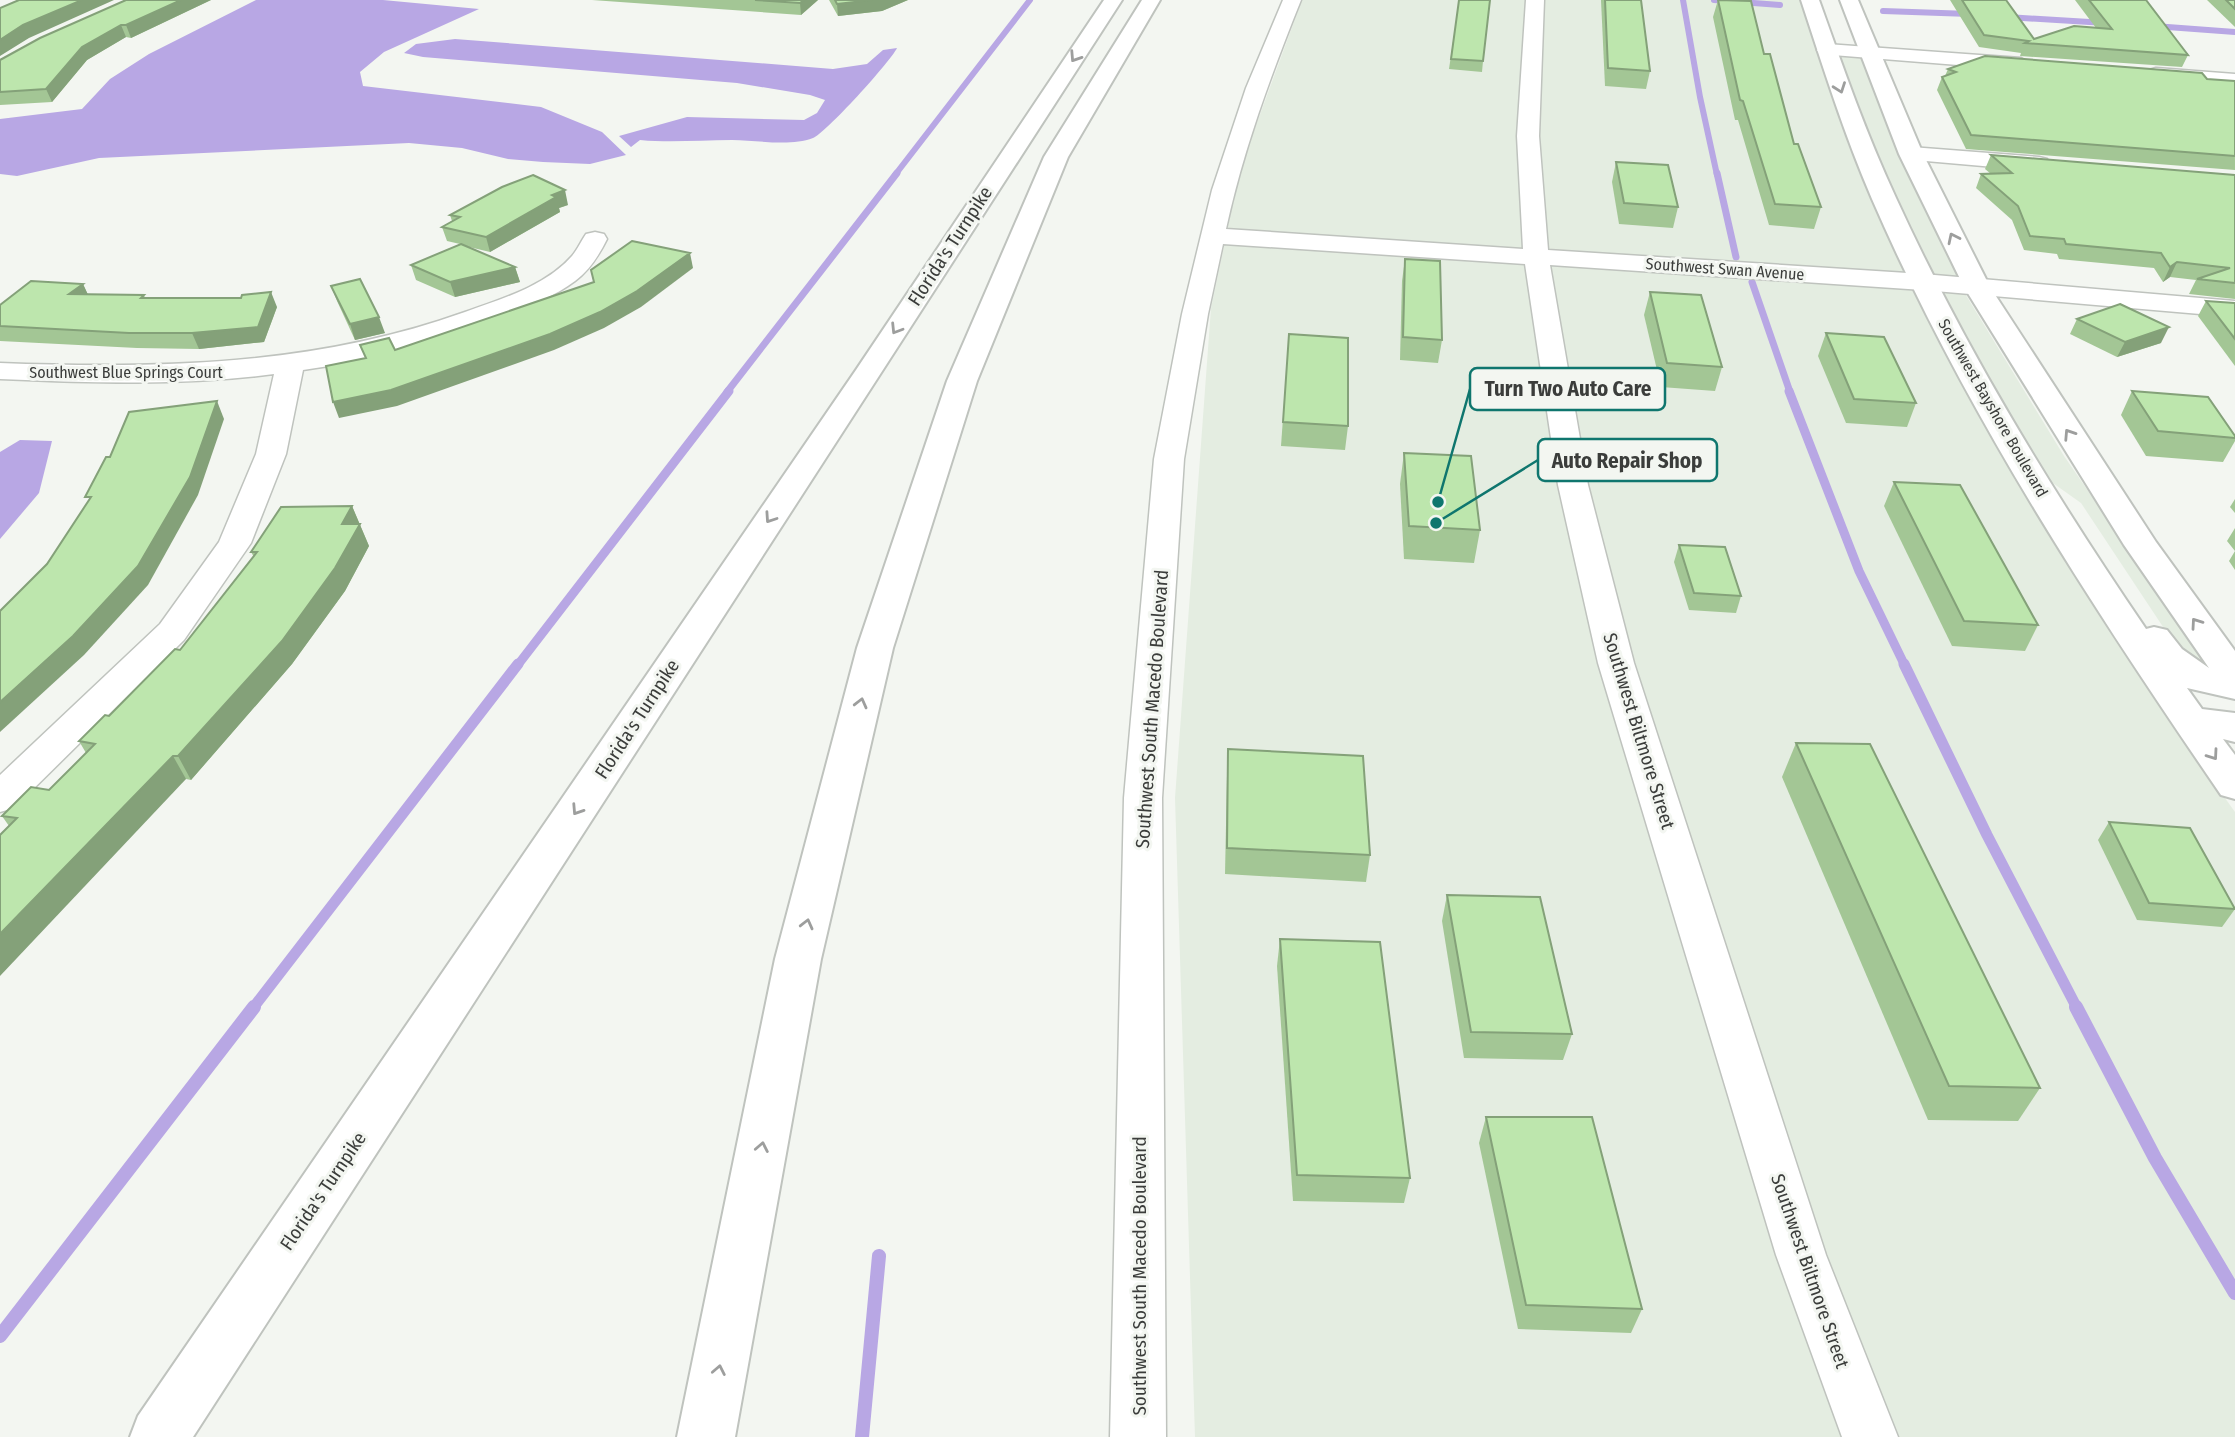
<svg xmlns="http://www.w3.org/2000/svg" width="2235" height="1437" font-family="'Fira Sans Condensed',sans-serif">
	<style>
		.built { fill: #e4ede1 }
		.water { fill: #b8a7e4 }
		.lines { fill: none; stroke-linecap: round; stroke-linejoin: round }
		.stream-far4 { stroke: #b8a7e4; stroke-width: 6 }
		.stream-far3 { stroke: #b8a7e4; stroke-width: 7 }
		.stream-far2 { stroke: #b8a7e4; stroke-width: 9 }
		.stream-far1 { stroke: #b8a7e4; stroke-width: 11 }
		.stream { stroke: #b8a7e4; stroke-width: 14 }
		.minor-casing { stroke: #bfc3be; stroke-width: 3 }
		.secondary-casing { stroke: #bfc3be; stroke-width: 4 }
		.motorway-casing { stroke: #bfc3be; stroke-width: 4 }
		.minor { fill: #fff; fill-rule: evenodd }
		.secondary { fill: #fff; fill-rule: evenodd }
		.motorway { fill: #fff; fill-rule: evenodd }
		.wall { fill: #a3c695 }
		.shaded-wall { fill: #84a179 }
		.building { fill: #bde6ad; stroke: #84a179; stroke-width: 2 }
		.oneway { stroke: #9d9e9d }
		.labels { text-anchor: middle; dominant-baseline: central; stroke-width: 6; stroke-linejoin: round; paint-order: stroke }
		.far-street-label { font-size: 16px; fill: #3b3d3b; stroke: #f3f6f1 }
		.street-label { font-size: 19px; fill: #3b3d3b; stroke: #f3f6f1 }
		.leader { fill: none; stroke: #0f766e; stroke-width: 2.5 }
		.callout-dot { fill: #0f766e; stroke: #f3f6f1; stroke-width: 2.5 }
		.callout { fill: #f3f6f1; stroke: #0f766e; stroke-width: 2.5 }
		.callout-label { font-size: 21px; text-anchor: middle; font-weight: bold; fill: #3b3d3b }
	</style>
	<rect width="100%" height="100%" fill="#f3f6f1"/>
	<!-- built -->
	<g class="built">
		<path d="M1302 0H1526L1523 250 1227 231 1240 169Z"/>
		<path d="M1544 0H1801L1852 147 1907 275 1548 252 1539 137Z"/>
		<path d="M1838 55 1861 56 1895 143 1959 279 1933 277 1895 199Z"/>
		<path d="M1225 242 1525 262 1558 485 1844 1437H1195L1175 798 1211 308Z"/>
		<path d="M1549 264 1913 287 1968 392 2017 477 2014 479 2022 485 2054 541 2179 734 2235 812V1437H1898L1826 1254 1633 663 1588 486Z"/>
		<path d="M1939 289 1964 292 2064 456 2214 673 2177 648 2081 503 2050 481 1997 394Z"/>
	</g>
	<!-- water -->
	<g class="water">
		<path d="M256 0H383L479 9 384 52 360 72 363 86 541 107 602 132 626 155 590 164 543 162 508 159 462 148 409 143 99 158 17 176 0 174V119L82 109 110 79 149 54Z"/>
		<path d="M455 39 833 69 867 64 883 50 897 48C891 61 825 134 813 138 790 147 757 140 732 140 701 140 671 143 640 140L631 147 619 136 687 117 804 120 817 113 825 100 810 95 737 83 423 57 404 53 416 44Z"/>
		<path d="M20 440 52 441 39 493 0 539V452Z"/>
	</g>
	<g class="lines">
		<!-- stream-far4 -->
		<g class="stream-far4">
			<path d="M1683 0 1700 97 1717 175"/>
			<path d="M1714 0 1780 5"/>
			<path d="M1883 11 1970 14"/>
			<path d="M2007 17 2106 23"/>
			<path d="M2154 26 2235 32"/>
			<path d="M895 175 1030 0"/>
		</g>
		<!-- stream-far3 -->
		<g class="stream-far3">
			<path d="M1717 173 1736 257"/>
			<path d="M1752 282 1790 392"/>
			<path d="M727 392 897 173"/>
		</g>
		<!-- stream-far2 -->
		<g class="stream-far2">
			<path d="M1789 391 1859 571 1905 666"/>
			<path d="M517 666 729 391"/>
		</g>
		<!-- stream-far1 -->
		<g class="stream-far1">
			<path d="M1904 664 1987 835 2077 1008"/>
			<path d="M253 1008 518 664"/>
		</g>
		<!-- stream -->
		<g class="stream">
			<path d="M2076 1007 2155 1158 2235 1293"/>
			<path d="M0 1336 254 1007"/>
			<path d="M862 1437 879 1256"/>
		</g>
		<defs>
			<g id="minor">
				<path d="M1283 0H1301C1271 75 1243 150 1226 229L1523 249 1517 136 1526 0H1544L1539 136 1548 250 1923 274 2235 301V317L1923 290 1550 265 1588 485 1634 663 1826 1255 1898 1437H1842L1776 1255 1598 663 1558 485 1525 264 1223 244 1208 314 1184 459 1162 798 1166 1437H1110L1124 798 1154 459 1182 314 1212 190 1246 88Z"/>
				<path d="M1827 44 2021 58 2031 64 2021 70 1820 54 1817 50Z"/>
				<path d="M2156 68 2235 74V86L2149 78 2146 74 2149 70Z"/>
				<path d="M1911 147 2039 157 2047 159 2050 164 2047 169 2039 171 1903 159 1900 154 1903 149Z"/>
				<path d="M595 232 604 234 607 239C599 255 590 270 575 281 551 299 521 309 493 319 432 342 368 361 303 370L286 454 251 543 184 640 14 808 0 812V775L160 624 219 542 256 454 274 374C183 386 91 383 0 379V363C158 369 315 366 465 312 501 299 546 286 572 256 578 249 581 241 586 234Z"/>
			</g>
			<path id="secondary" d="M1801 0H1819C1843 67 1866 134 1896 198 1965 349 2052 491 2146 629L2154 627 2167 630 2182 649 2209 668 2124 545 1964 287 1899 154 1840 0H1858L1923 154 1990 287 2156 542 2235 651V699L2187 688 2202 709 2235 713V742L2223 739 2235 755V799L2221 795C2091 605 1964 411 1872 199 1844 134 1823 67 1801 0Z"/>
			<g id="motorway">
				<path d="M1104 0H1122L193 1437H130L138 1416 856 370Z"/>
				<path d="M1142 0H1160L1068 157 977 381 893 648 821 959 735 1437H677L775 959 857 648 947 381 1044 157Z"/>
			</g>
		</defs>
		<!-- minor casing -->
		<use href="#minor" class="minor-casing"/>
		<!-- secondary casing -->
		<use href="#secondary" class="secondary-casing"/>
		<!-- motorway casing -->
		<use href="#motorway" class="motorway-casing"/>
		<!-- minor -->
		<use href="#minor" class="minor"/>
		<!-- secondary -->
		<use href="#secondary" class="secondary"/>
		<!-- motorway -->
		<use href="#motorway" class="motorway"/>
	</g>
	<!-- wall -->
	<g class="wall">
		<path d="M125 0H211L131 38 126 37 87 60 52 102 0 105V60Z"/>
		<path d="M592 0H818L801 15Z"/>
		<path d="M829 0H908L882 11 838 16Z"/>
		<path d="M1459 0 1483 61 1482 72 1449 69Z"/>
		<path d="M1601 0H1641L1650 71 1646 89 1605 86Z"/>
		<path d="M1718 0H1737L1764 54 1794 144 1821 207 1814 229 1769 225 1738 120H1735L1713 17Z"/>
		<path d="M1950 0H2006L2034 39 2096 28 2075 0H2146L2188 55 2182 67 2020 56 2021 53 1979 47Z"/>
		<path d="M2207 0H2235V27Z"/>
		<path d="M1948 69 2207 79 2235 81V170L1966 149 1937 90 1942 77 1945 76Z"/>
		<path d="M1991 155 2235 175V299L2189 294 2196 280 2170 277 2163 282 2154 268 2059 259 2057 254 2024 250 2012 220 1976 188 1981 174H1991L1985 169Z"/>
		<path d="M1616 162 1678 207 1673 228 1619 224 1612 182Z"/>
		<path d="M568 205 559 208 560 212 490 252 465 246 515 267 520 282 455 297 416 280 411 265 460 244 447 241 442 227 452 221 450 215Z"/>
		<path d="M1405 259 1442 340 1438 363 1400 360 1402 281Z"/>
		<path d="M83 284 88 295H144L145 298 277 307 264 342 199 349 137 348 0 341V305Z"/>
		<path d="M331 286 385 333 355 340 337 301Z"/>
		<path d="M1650 292 1722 367 1715 391 1661 387 1644 315Z"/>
		<path d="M2206 301 2235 303V366L2198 316Z"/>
		<path d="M2077 319 2161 343 2117 357 2070 334Z"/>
		<path d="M1826 333 1916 403 1907 427 1846 423 1818 356Z"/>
		<path d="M1289 334 1348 426 1345 450 1281 446Z"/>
		<path d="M2132 391 2235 436V441L2223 462 2146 456 2121 415Z"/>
		<path d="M1404 453 1480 530 1474 563 1404 559 1400 484Z"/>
		<path d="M1894 482 2038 625 2025 651 1952 646 1884 506Z"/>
		<path d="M2235 499V513L2230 507Z"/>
		<path d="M352 506 369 546 345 591 292 664 191 780 186 779 9 826 2 816 49 790 86 753 79 741 109 716 180 650 254 557 251 552Z"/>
		<path d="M2235 528V570L2229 561 2235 551 2227 541Z"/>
		<path d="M1679 545 1741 596 1736 613 1689 610 1674 562Z"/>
		<path d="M1796 743 2040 1088 2018 1121 1928 1120 1782 777Z"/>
		<path d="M1228 749 1370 855 1366 882 1225 874 1227 776Z"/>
		<path d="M2109 822 2235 909 2222 927 2137 920 2098 840Z"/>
		<path d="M1447 895 1572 1034 1563 1060 1464 1058 1442 921Z"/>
		<path d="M1280 939 1410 1178 1404 1203 1293 1201 1277 966Z"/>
		<path d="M1486 1117 1642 1309 1631 1333 1518 1329 1479 1143Z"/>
	</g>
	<!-- shaded-wall -->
	<g class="shaded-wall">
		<path d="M82 0H114L29 38 0 56V40L23 25Z"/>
		<path d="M181 0H211L131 38 126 25Z"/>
		<path d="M804 0H818L801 15 800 3Z"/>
		<path d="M872 0H908L882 11 838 16 837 4Z"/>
		<path d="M121 25 126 37 87 60 52 102 46 89 82 47Z"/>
		<path d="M565 190 568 205 559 208 560 212 490 252 486 237 552 195Z"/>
		<path d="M690 253 693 268 641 307 604 328 554 350 397 406 339 418 333 402Z"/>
		<path d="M2177 262 2170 277 2163 282 2170 267Z"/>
		<path d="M515 267 520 282 455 297 450 282Z"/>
		<path d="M83 284 90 299 69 294Z"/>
		<path d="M271 292 277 307 264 342 199 349 192 333Z"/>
		<path d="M379 317 385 333 355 340 350 324Z"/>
		<path d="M2169 327 2161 343 2117 357 2125 342Z"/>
		<path d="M217 401 224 419 198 495 148 585 84 655 0 732V702Z"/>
		<path d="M352 506 369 546 345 591 292 664 191 780 178 756 342 524Z"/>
		<path d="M173 756 186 779 0 976V934Z"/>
	</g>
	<!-- building -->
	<g class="building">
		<path d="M19 0H82L23 25 0 40V8Z"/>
		<path d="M126 0H181L126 25H121L82 47 46 89 0 92V60L40 38Z"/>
		<path d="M755 0H804L800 3Z"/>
		<path d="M835 0H872L837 4Z"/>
		<path d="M1459 0H1490L1483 61 1451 59Z"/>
		<path d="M1605 0H1641L1650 71 1608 68Z"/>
		<path d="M1718 0 1751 1 1764 54H1770L1794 144H1798L1821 207 1775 204 1743 101 1740 100Z"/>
		<path d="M1962 0H2006L2034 39 2074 26 2112 29 2089 0H2146L2188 55 2025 43 2029 41 1984 35Z"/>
		<path d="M2226 0H2235V9Z"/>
		<path d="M1985 56 2202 73 2207 79 2235 81V156L1971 135 1942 77 1956 72 1948 69Z"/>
		<path d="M1991 155 2235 175V283L2197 279 2230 268 2177 262 2170 267 2161 253 2066 244 2064 239 2030 236 2018 206 1981 174 2012 173Z"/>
		<path d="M1616 162 1668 165 1678 207 1624 203Z"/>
		<path d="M533 175 565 190 552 195 556 197 486 237 442 227 460 217 450 215 502 187Z"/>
		<path d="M632 241 690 253 637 291 600 312 550 334 391 390 333 402 326 366 366 358 360 345 389 338 395 350 594 282 591 270Z"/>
		<path d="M461 244 515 267 450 282 411 265Z"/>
		<path d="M1405 259 1440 261 1442 340 1403 337Z"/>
		<path d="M360 279 379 317 350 324 331 286Z"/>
		<path d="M31 281 83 284 69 294 144 295 141 298H241L242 295 271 292 258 327 192 333H129L0 326V305Z"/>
		<path d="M1650 292 1701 295 1722 367 1667 363Z"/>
		<path d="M2206 301 2235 303V339Z"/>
		<path d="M2120 304 2169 327 2125 342 2077 319Z"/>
		<path d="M1826 333 1884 337 1916 403 1854 399Z"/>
		<path d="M1289 334 1348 338V426L1283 422Z"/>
		<path d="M2132 391 2208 397 2235 436V438L2158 431Z"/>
		<path d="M217 401 190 477 138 566 73 636 0 702V611L47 564 91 497H85L106 457H110L129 412Z"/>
		<path d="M1404 453 1471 456 1480 530 1409 526Z"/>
		<path d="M1894 482 1960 485 2038 625 1964 621Z"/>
		<path d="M352 506 342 524H360L335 568 282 641 178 756H173L0 934V835L17 818 2 816 31 787 49 790 95 744 79 741 105 715 109 716 175 649 180 650 257 552H251L281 507Z"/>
		<path d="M1679 545 1725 547 1741 596 1694 593Z"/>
		<path d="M1796 743 1870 744 2040 1088 1949 1086Z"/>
		<path d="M1228 749 1363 756 1370 855 1227 848Z"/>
		<path d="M2109 822 2190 828 2235 909 2149 903Z"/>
		<path d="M1447 895 1540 897 1572 1034 1471 1032Z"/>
		<path d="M1280 939 1380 942 1410 1178 1297 1175Z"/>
		<path d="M1486 1117H1592L1642 1309 1526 1305Z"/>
	</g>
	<!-- one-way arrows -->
	<defs><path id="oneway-chevron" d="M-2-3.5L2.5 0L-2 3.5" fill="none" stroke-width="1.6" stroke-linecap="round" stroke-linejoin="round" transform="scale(1.75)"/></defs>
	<g class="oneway">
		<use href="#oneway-chevron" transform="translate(1075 57) rotate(123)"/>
		<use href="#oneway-chevron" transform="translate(1840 88) rotate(70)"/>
		<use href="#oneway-chevron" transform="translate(1953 238) rotate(-116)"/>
		<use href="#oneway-chevron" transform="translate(896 329) rotate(122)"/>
		<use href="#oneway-chevron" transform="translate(2069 434) rotate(-123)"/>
		<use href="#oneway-chevron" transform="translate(770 518) rotate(124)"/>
		<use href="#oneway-chevron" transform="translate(2196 623) rotate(-125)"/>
		<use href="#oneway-chevron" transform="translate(861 703) rotate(-76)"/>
		<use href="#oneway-chevron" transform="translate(2213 755) rotate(55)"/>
		<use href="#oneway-chevron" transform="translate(577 810) rotate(123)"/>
		<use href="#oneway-chevron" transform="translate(807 924) rotate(-76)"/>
		<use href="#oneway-chevron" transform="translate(762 1147) rotate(-79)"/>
		<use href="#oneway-chevron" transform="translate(719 1370) rotate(-79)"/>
	</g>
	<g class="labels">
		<!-- far-street labels -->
		<g class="far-street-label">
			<text transform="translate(1725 269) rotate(4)">Southwest Swan Avenue</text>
			<text x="126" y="372">Southwest Blue Springs Court</text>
			<text transform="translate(1993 408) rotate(60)">Southwest Bayshore Boulevard</text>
		</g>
		<!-- street labels -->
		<g class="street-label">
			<text transform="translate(950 246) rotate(-57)">Florida's Turnpike</text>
			<text transform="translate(1152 709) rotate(-86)">Southwest South Macedo Boulevard</text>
			<text transform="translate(637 719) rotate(-57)">Florida's Turnpike</text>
			<text transform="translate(1639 731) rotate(73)">Southwest Biltmore Street</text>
			<text transform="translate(323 1191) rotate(-56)">Florida's Turnpike</text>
			<text transform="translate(1810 1271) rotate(71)">Southwest Biltmore Street</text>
			<text transform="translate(1139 1276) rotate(-90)">Southwest South Macedo Boulevard</text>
		</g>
	</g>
	<!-- callouts -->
	<path class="leader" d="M1438 502L1470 389M1436 523L1538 460"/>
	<g class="callout-dot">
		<circle cx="1438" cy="502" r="7"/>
		<circle cx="1436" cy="523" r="7"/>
	</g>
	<g class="callout">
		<rect x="1470" y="368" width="195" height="42" rx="7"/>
		<rect x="1538" y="439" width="179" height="42" rx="7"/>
	</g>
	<g class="callout-label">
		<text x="1568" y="396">Turn Two Auto Care</text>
		<text x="1627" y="468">Auto Repair Shop</text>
	</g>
</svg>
